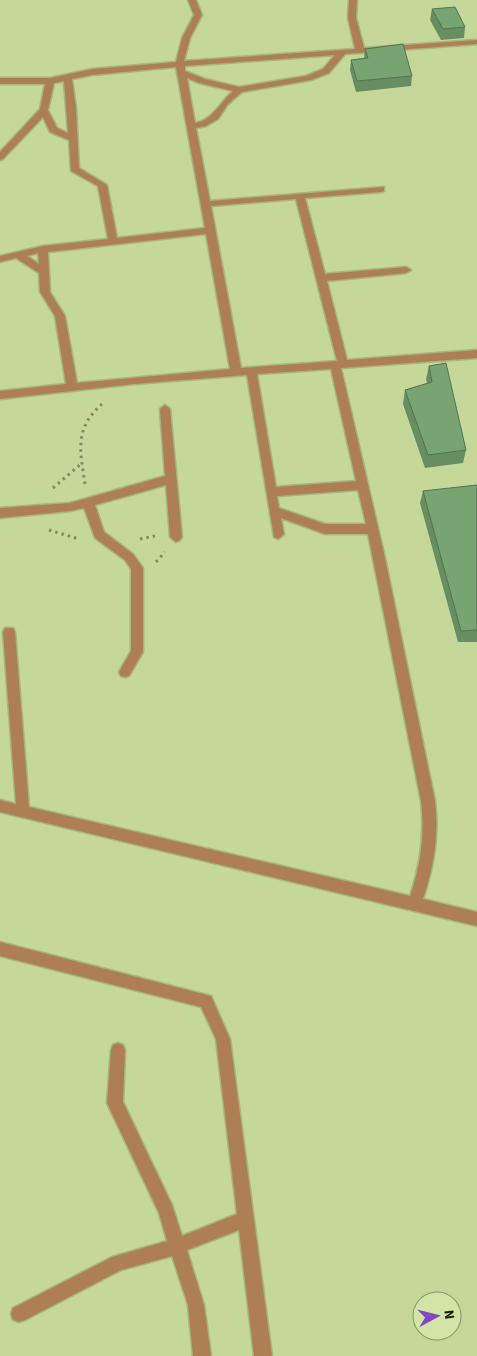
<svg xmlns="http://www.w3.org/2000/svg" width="477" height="1356" font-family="'Source Sans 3',sans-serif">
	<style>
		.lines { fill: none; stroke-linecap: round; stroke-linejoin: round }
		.minor-casing { stroke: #a6b67f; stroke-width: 3 }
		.path { stroke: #7e8c5e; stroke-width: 3; stroke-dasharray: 2.5 4; stroke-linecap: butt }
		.minor { fill: #ae7f55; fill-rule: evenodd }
		.wall { fill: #678d63 }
		.building { fill: #78a473; stroke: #547350 }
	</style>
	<rect width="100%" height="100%" fill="#c5d89a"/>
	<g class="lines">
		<defs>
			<g id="minor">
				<path d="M188 0H196L202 15 190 38 184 61 355 49 348 18 349 0H357L356 18 364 48 477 40V44L345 54 329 73 311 80 242 92 228 104 218 119 206 126 196 128 210 201 384 187V191L381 192 305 198 325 274 406 267 411 270 406 273 327 281 347 360 477 350V358L341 368 385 558 435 801C439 836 434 866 423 899L477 912V926L0 812V800L16 804 3 632 5 628H13L15 632 29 807 410 896C421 864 425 835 421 801L368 534H325L281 518 284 534 278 539 274 537 247 375 134 384 0 399V391L66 384 55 316 40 292 39 273 16 258 0 262V256L43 246 108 239 98 186 71 171 69 140 50 132 43 117 3 159 0 160V152L40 109 45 84H0V78H50L92 69 176 62 182 38 194 15ZM335 55 323 69 306 76 239 87 205 79 185 71V66ZM176 67 205 228 117 238 107 185 79 168 76 108 72 79 92 75ZM187 78 199 83 233 91C220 102 213 120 195 123ZM64 81 68 133 57 128 48 110 54 83ZM296 199 337 361 241 368 211 206ZM206 234 230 369 77 383 65 316 50 292 48 252ZM38 253 39 264 27 256ZM331 369 356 481 276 487 257 374ZM358 490 366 524H325L279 508 277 496Z"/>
				<path d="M165 405 170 409 182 537 180 540 176 542 170 537 166 485 95 505 104 532 133 554 143 568V652L129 676 125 677 121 676 119 672 131 651V569L125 560 95 538 84 508 70 511 0 518V508L70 503 165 476 160 409Z"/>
				<path d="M0 942 211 996 230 1039 272 1356H254L239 1230 187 1250 204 1305 211 1356H193L188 1305 172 1256 121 1270 25 1320 19 1322 13 1320 11 1314 13 1308 112 1257 167 1241 159 1213 107 1103 111 1050 113 1045 118 1043 123 1045 125 1050 123 1102 172 1205 182 1236 237 1214 216 1039 201 1007 0 956Z"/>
			</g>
		</defs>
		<!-- minor casing -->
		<use href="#minor" class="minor-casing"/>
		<!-- path -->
		<g class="path">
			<path d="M85 484C80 450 74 429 102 404"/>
			<path d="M53 488 82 463"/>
			<path d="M49 530 79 539"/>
			<path d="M140 539 155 536"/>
			<path d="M156 562 165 552"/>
		</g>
		<!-- minor -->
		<use href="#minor" class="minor"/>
	</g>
	<!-- wall -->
	<g class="wall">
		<path d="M432 9 465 27 464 38 441 40 430 20Z"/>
		<path d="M365 49 412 76 411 86 356 92 350 70 351 60 364 58Z"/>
		<path d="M429 366 466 450 463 463 425 468 403 404 405 390 427 383 426 379Z"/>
		<path d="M477 485V642H458L420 503 423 491Z"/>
	</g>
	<!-- building -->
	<g class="building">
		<path d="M455 7 465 27 443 29 432 9Z"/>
		<path d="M403 44 412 76 357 81 351 60 368 58 365 49Z"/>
		<path d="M446 363 466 450 428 455 405 390 432 382 429 366Z"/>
		<path d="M477 485V630L461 631 423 491Z"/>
	</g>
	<!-- north arrow -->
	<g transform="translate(437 1316) rotate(83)"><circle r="24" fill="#d2e5a7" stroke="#879566"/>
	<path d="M0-4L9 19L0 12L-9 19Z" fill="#8149c0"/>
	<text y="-8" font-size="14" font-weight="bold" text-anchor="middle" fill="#161c05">N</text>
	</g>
</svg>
